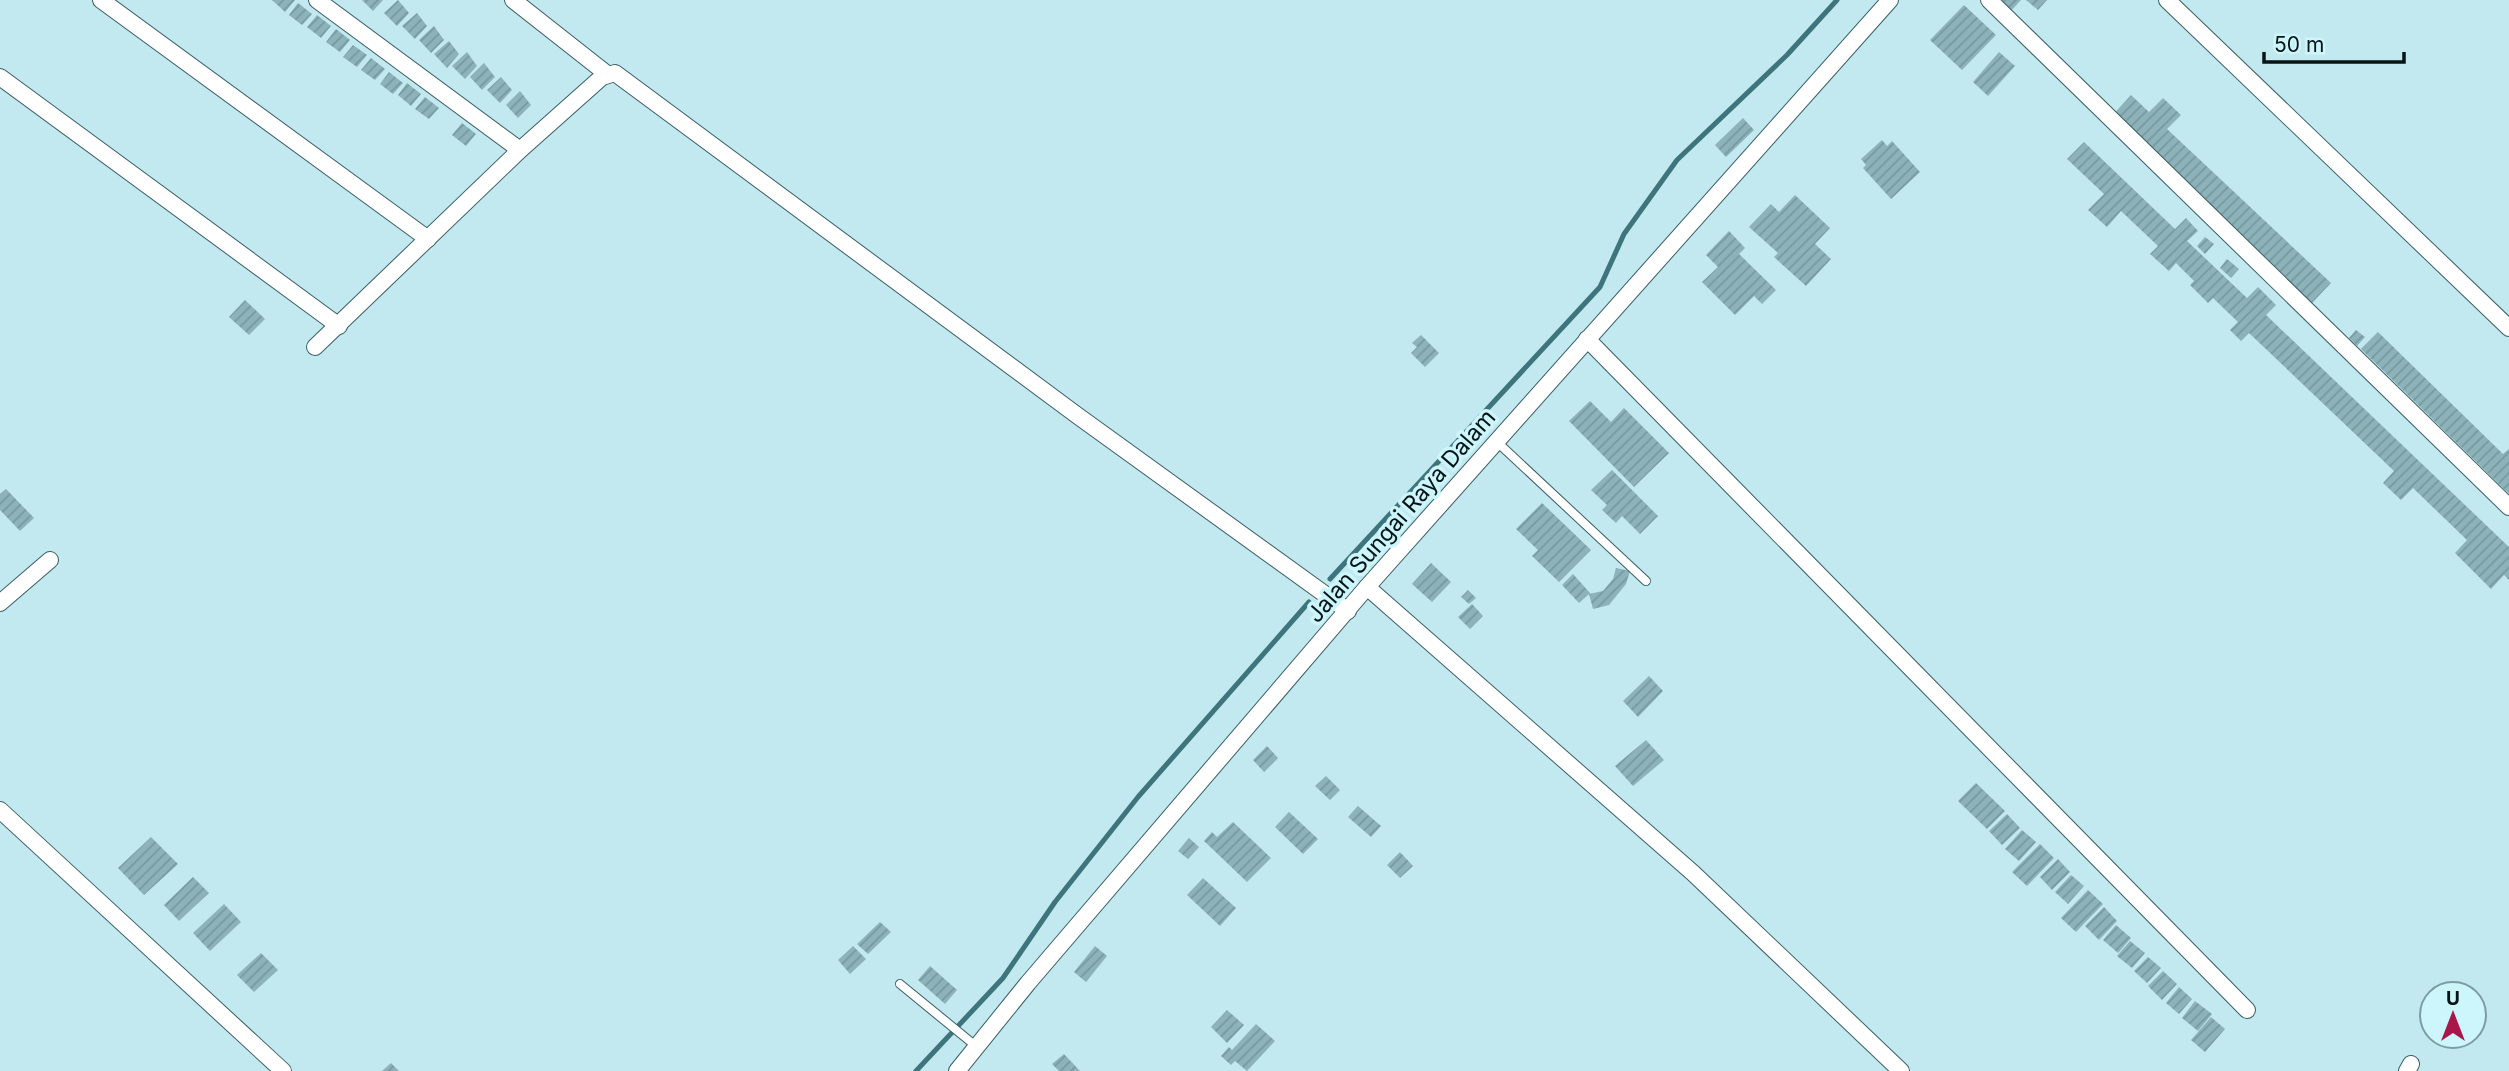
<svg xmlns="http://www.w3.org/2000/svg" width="2509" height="1071" font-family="Inter,sans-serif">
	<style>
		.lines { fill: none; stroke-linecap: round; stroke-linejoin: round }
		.stream { stroke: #3e757c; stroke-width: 5 }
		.building { fill: url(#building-hatch) }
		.service-casing { stroke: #3a5e64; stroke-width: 10 }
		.minor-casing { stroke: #3a5e64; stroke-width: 18 }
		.service { stroke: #fff; stroke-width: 8 }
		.minor { stroke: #fff; stroke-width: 16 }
		.labels { text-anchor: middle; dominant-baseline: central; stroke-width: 7; stroke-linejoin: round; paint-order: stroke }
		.street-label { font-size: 23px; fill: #061416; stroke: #cdf6fc }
	</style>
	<defs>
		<pattern id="building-hatch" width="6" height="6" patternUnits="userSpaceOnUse" patternTransform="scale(1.75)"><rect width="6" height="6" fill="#8cb3b9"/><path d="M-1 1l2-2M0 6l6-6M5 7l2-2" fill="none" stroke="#77999e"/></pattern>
	</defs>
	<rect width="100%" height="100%" fill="#c1e9ef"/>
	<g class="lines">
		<!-- stream -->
		<g class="stream">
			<path d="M1330 579 1600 287 1624 234 1677 160 1787 55 1837 0"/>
			<path d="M916 1071 1003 978 1055 902 1138 797 1309 602"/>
		</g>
	</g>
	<!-- building -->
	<g class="building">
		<path d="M272 0H295L285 12Z"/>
		<path d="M362 0H383L373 11Z"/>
		<path d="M398 0 409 13 397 26 384 13Z"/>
		<path d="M1993 0H2021L2008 14Z"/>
		<path d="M2026 0H2047L2038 10Z"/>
		<path d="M298 3 312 14 302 25 289 15Z"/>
		<path d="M1964 5 1996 35 1962 70 1930 40Z"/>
		<path d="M417 13 427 26 415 39 402 26Z"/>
		<path d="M317 15 331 26 321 38 307 27Z"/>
		<path d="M434 26 444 40 431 53 419 40Z"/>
		<path d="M336 29 350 40 340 52 326 42Z"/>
		<path d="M449 41 459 54 447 68 434 54Z"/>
		<path d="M353 45 367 55 357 67 343 57Z"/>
		<path d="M467 52 477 66 465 79 452 66Z"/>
		<path d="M1999 52 2015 66 1988 96 1973 82Z"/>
		<path d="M371 58 385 69 375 80 361 70Z"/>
		<path d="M484 63 495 77 482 90 470 77Z"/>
		<path d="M389 72 403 83 393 94 380 84Z"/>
		<path d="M501 77 512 90 500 103 487 90Z"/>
		<path d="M407 83 421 94 411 106 398 95Z"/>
		<path d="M520 91 531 105 518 118 506 105Z"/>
		<path d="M2131 95 2149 112 2163 98 2181 115 2167 129 2331 283 2312 303 2112 116Z"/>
		<path d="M425 97 439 108 429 119 415 109Z"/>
		<path d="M1743 118 1754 130 1726 157 1715 145Z"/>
		<path d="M462 123 476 134 466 146 452 135Z"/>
		<path d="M1882 140 1887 146 1892 141 1920 172 1891 199 1863 168 1866 165 1861 159Z"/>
		<path d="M2084 142 2175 229 2186 218 2198 231 2187 241 2247 298 2258 287 2276 305 2266 315 2509 547V580L2504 575 2491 589 2455 553 2467 540 2413 488 2401 500 2383 483 2394 471 2249 333 2241 341 2230 330 2238 322 2213 298 2208 303 2190 285 2194 281 2176 263 2169 271 2150 254 2158 246 2121 211 2107 227 2088 210 2104 194 2067 159Z"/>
		<path d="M1795 195 1830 228 1815 244 1831 259 1806 286 1774 257 1778 253 1749 227 1771 204 1779 212Z"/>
		<path d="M1729 231 1745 248 1739 254 1776 290 1762 304 1754 296 1735 315 1702 282 1718 267 1706 255Z"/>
		<path d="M2205 237 2214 244 2205 254 2197 246Z"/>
		<path d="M2227 259 2239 269 2231 278 2220 268Z"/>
		<path d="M245 300 265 319 249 335 229 317Z"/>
		<path d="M2356 330 2365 337 2357 346 2349 338Z"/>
		<path d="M2378 332 2503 454 2509 449V494L2361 349Z"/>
		<path d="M1421 335 1439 353 1425 367 1411 353 1417 347 1412 343Z"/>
		<path d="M1590 401 1611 422 1624 408 1669 453 1634 487 1569 421Z"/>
		<path d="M1612 470 1658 516 1640 534 1622 516 1616 523 1602 510 1607 505 1591 490Z"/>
		<path d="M6 489 34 518 20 531 0 510V494Z"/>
		<path d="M1542 503 1591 550 1559 582 1532 556 1538 550 1516 529Z"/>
		<path d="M1431 563 1451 582 1432 602 1412 584Z"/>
		<path d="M1616 568 1630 571 1626 584 1609 605 1593 609 1589 594 1603 591 1613 579Z"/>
		<path d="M1573 574 1590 593 1579 603 1562 585Z"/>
		<path d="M1468 590 1476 598 1469 604 1461 597Z"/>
		<path d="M1472 604 1483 616 1470 629 1458 617Z"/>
		<path d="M1649 676 1663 691 1638 717 1623 701Z"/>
		<path d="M1646 740 1664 760 1633 786 1615 766Z"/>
		<path d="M1267 746 1278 758 1264 772 1253 760Z"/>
		<path d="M1326 776 1340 790 1330 800 1315 786Z"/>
		<path d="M1976 783 2005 811 1987 829 1958 801Z"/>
		<path d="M1358 806 1381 826 1371 837 1348 817Z"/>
		<path d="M1289 812 1318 839 1303 854 1275 827Z"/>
		<path d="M2007 814 2020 828 2002 845 1989 831Z"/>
		<path d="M1233 822 1271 858 1247 882 1204 841 1212 832 1217 837Z"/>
		<path d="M2022 830 2036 842 2019 861 2005 849Z"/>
		<path d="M151 837 178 864 144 895 118 868Z"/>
		<path d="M1189 838 1199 847 1188 859 1178 851Z"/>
		<path d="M2040 844 2054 858 2027 886 2012 872Z"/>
		<path d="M1400 852 1413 866 1400 878 1387 865Z"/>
		<path d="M2058 859 2070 872 2052 890 2040 877Z"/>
		<path d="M2071 875 2084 886 2068 904 2055 892Z"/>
		<path d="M193 877 209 893 179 921 164 905Z"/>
		<path d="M1203 878 1236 908 1220 926 1187 895Z"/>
		<path d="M2088 890 2103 904 2076 932 2061 918Z"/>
		<path d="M224 904 241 922 210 951 193 933Z"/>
		<path d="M2104 907 2117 921 2099 940 2085 926Z"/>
		<path d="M880 922 891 932 868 954 857 944Z"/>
		<path d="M2116 925 2131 938 2118 953 2103 940Z"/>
		<path d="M2130 941 2145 953 2132 968 2117 956Z"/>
		<path d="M853 946 866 959 850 974 838 960Z"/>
		<path d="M1095 946 1107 956 1086 982 1074 972Z"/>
		<path d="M261 953 278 970 254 992 237 975Z"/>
		<path d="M2148 957 2161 968 2147 983 2134 971Z"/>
		<path d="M930 966 957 990 945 1004 918 980Z"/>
		<path d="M2163 971 2177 984 2162 1000 2148 986Z"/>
		<path d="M2179 987 2192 999 2179 1014 2166 1003Z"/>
		<path d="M2195 1001 2212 1014 2198 1031 2182 1018Z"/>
		<path d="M1227 1010 1244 1025 1227 1043 1211 1027Z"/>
		<path d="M2211 1017 2225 1029 2205 1052 2191 1040Z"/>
		<path d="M1256 1024 1275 1041 1247 1071 1235 1061 1231 1065 1221 1056 1229 1047 1232 1050Z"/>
		<path d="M1064 1054 1080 1071H1059L1052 1064Z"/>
		<path d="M391 1063 399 1071H382Z"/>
	</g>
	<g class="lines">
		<defs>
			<g id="service">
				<path d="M1496 441 1646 581"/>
				<path d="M900 984 977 1047"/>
			</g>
			<g id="minor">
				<path d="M101 0 428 239"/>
				<path d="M317 0 520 150"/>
				<path d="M513 0 607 74"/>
				<path d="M1989 0 2509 507"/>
				<path d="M2167 0 2509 328"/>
				<path d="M0 77 339 326"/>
				<path d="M1587 339 2247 1010"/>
				<path d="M315 347 520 150 602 77 615 73 1078 416 1348 611"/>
				<path d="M1367 587 1693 873 1901 1071"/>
				<path d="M0 603 50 560"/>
				<path d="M0 810 283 1071"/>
				<path d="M957 1071 1028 983 1367 587 1890 0"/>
				<path d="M2407 1071 2411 1064"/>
			</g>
		</defs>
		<!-- service casing -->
		<use href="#service" class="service-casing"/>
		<!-- minor casing -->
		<use href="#minor" class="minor-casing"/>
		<!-- service -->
		<use href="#service" class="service"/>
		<!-- minor -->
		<use href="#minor" class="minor"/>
	</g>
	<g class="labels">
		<!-- street labels -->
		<g class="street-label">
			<text transform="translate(1401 516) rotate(-49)">Jalan Sungai Raya Dalam</text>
		</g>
	</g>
	<!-- north arrow -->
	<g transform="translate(2453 1015)"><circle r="33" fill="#cdf6fc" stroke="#7d9ca0" stroke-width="2"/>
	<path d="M0-5L12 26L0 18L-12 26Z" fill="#aa164a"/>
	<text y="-10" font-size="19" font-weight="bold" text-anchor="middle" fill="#061416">U</text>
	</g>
	<!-- scale -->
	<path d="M2264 52v10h140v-10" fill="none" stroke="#061416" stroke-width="3.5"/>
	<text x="2274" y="52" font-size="21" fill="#061416" stroke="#cdf6fc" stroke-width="5" paint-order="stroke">50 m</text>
</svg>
